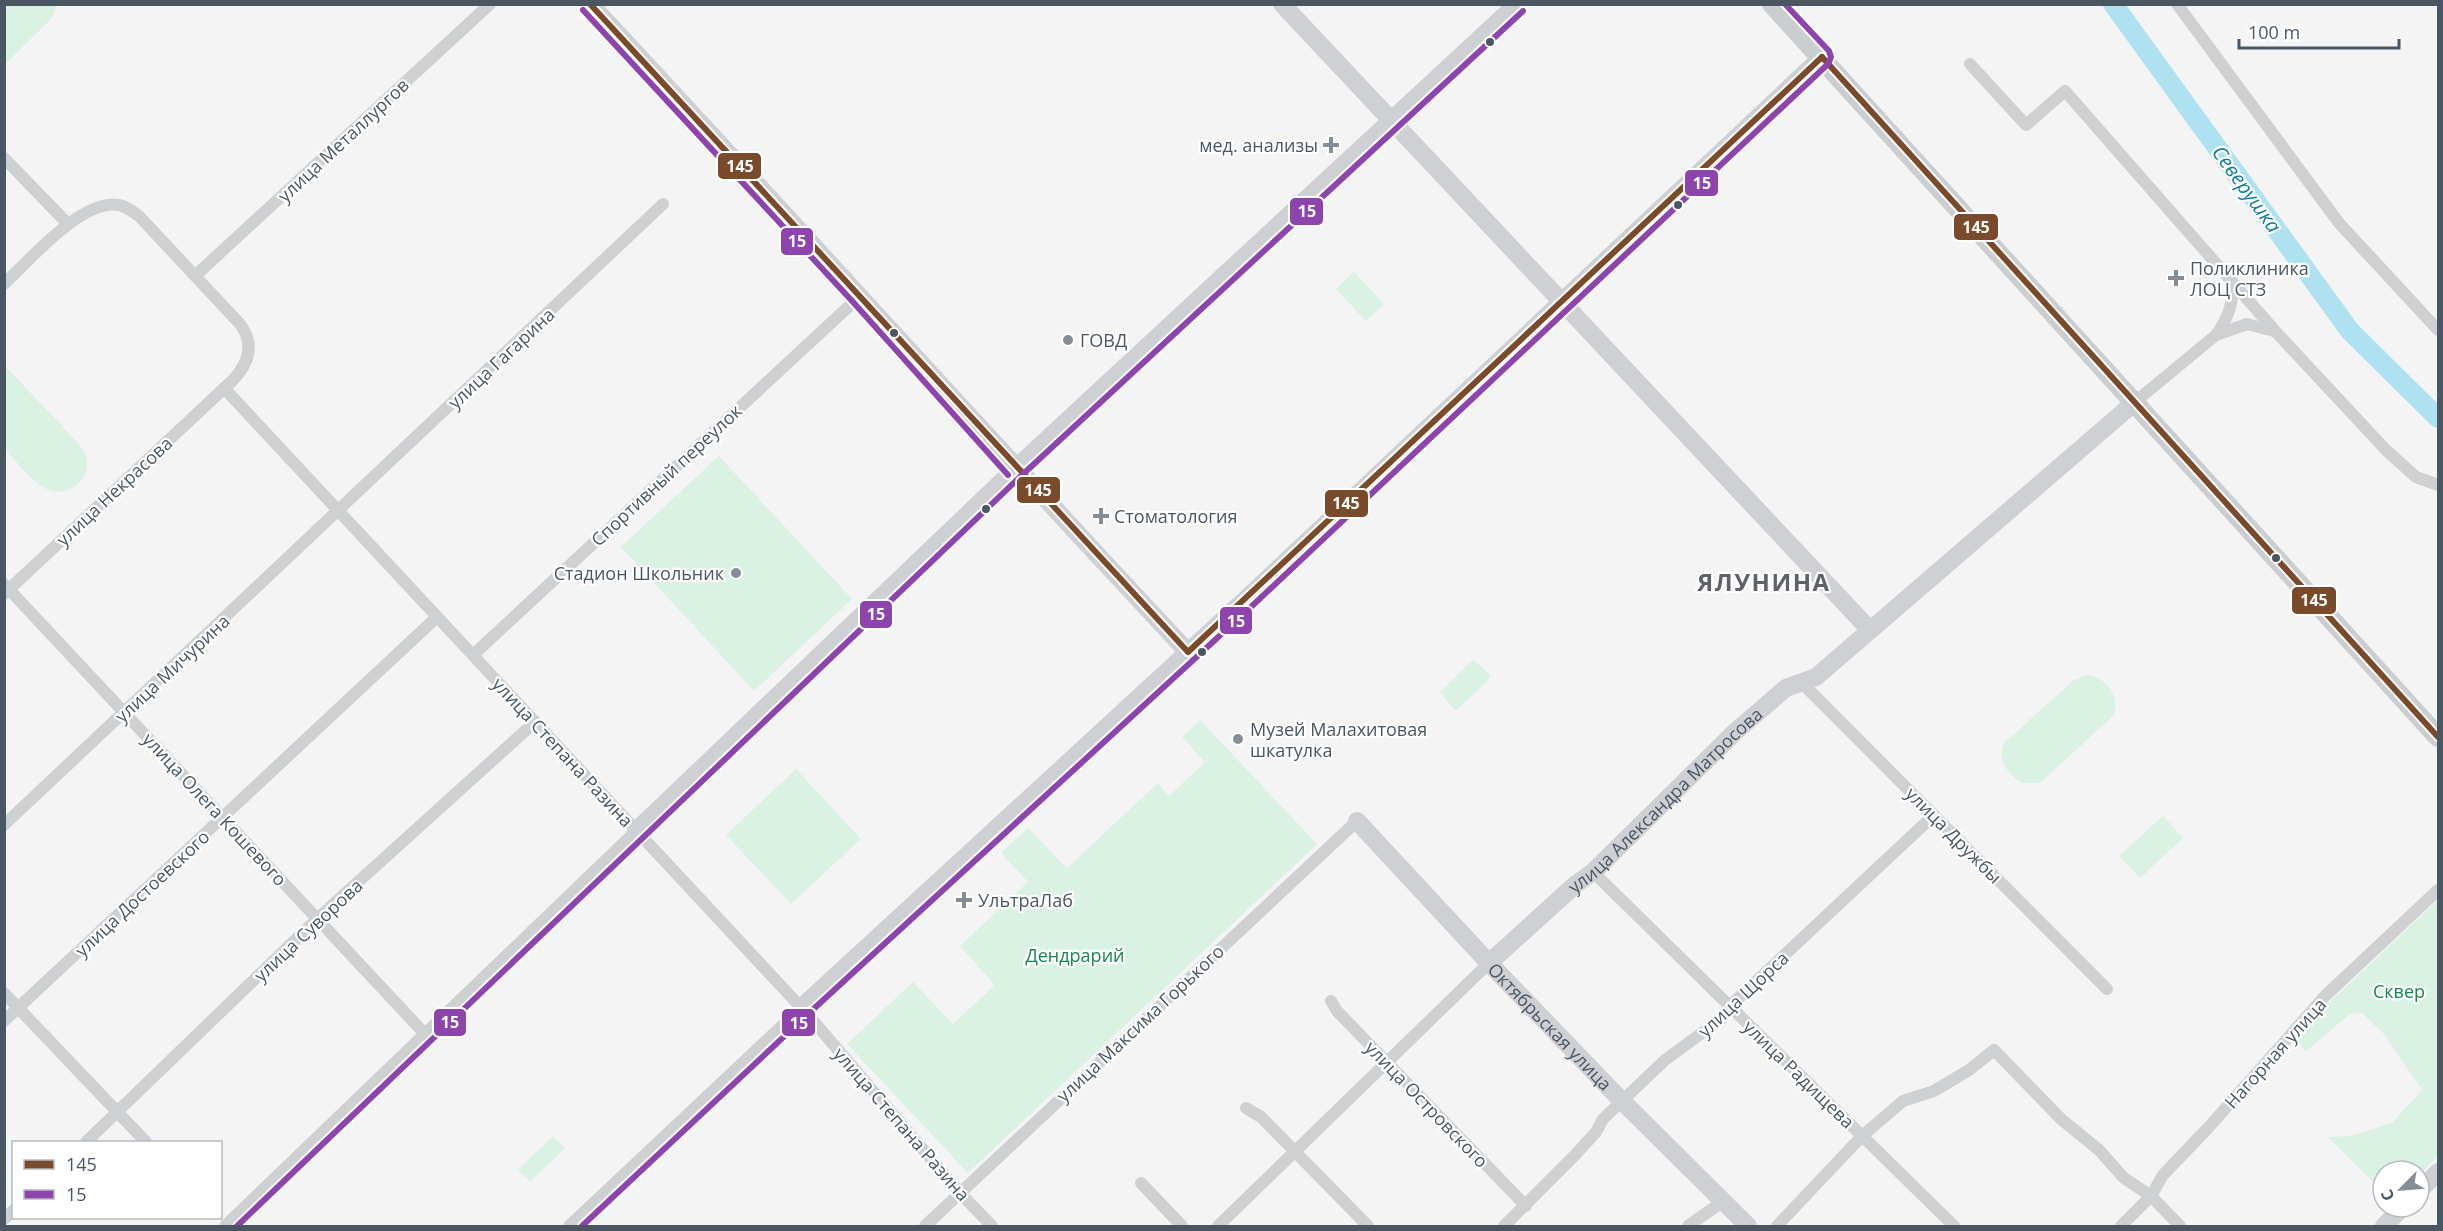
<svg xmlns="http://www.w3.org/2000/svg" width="2443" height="1231" font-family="'Open Sans',sans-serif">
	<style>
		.green { fill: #d9f2e3 }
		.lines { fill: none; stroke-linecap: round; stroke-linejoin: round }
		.river { stroke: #aee2f0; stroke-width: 20 }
		.street { stroke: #ced0d2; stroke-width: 12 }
		.secondary { stroke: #ced0d4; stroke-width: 18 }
		.primary { stroke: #caced1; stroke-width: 20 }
		.bus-1-casing { stroke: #fff; stroke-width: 10 }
		.bus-2-casing { stroke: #fff; stroke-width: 10 }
		.bus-1 { stroke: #7a4b2a; stroke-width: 6 }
		.bus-2 { stroke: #8e44ad; stroke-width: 6 }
		.bus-dot { fill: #4a5661; stroke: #fff; stroke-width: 2 }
		.poi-dot { fill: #868d94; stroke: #fff; stroke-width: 2 }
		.labels { text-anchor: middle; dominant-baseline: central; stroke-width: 4.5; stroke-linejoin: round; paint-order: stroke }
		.street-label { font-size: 18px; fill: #4a5661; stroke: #fff }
		.poi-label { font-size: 18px; fill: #4a5661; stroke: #fff; text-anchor: start }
		.park-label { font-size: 18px; fill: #17864f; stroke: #fff }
		.water-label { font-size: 20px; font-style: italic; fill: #0c7c9b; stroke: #fff }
		.district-label { font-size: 24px; font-weight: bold; letter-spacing: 1.5px; fill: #5f6368; stroke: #fff }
		.line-badge { stroke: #fff; stroke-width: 2 }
		.badge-label { font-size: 16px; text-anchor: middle; font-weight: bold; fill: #fff }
	</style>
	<rect width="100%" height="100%" fill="#f4f4f4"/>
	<!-- green -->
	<g class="green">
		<path d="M5 4 57 5 52 18 5 64Z"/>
		<path d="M1354 272 1384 304 1366 321 1336 289Z"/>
		<path d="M5 366 79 444C81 448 85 453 86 457 92 478 69 498 49 490 31 483 17 462 5 448Z"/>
		<path d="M719 456 852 599 754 691 621 547Z"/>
		<path d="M1472 660 1475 661 1490 675 1489 679 1457 710 1454 709 1440 692Z"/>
		<path d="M2087 675C2106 677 2122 698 2113 716L2040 783H2022C2008 774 1997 761 2004 743L2074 680Z"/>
		<path d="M1200 720 1317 844 968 1173 847 1044 913 982 953 1024 995 985 960 946 1028 882 1001 853 1028 828 1067 868 1158 783 1169 796 1205 762 1182 737Z"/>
		<path d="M796 769 861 839 791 904 726 835Z"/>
		<path d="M2163 816 2183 838 2140 878 2119 856Z"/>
		<path d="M2438 900V1156L2419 1175V1171H2383V1192L2328 1137 2350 1136 2392 1123 2422 1090 2384 1034 2362 1013 2350 1014 2306 1051 2294 1036Z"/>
		<path d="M553 1136 565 1148 530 1182 518 1170Z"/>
	</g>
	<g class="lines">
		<!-- river -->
		<path class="river" d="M2113 4 2350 331 2438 418"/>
		<!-- street -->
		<g class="street">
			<path d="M2177 4 2339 223 2438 330"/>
			<path d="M1970 64 2026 125 2065 91 2276 332 2386 450 2416 477 2438 485"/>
			<path d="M4 158 68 224"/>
			<path d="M196 275 490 4"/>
			<path d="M4 284C30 260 81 199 119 205 126 206 133 212 139 216L240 324C255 344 249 363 233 380L4 594"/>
			<path d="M2217 334C2229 316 2233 303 2233 283"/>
			<path d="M224 388 810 1017 960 1193 992 1226"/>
			<path d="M2135 402 2216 335 2247 324 2274 331"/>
			<path d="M4 584 425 1034"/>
			<path d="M473 655 860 296"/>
			<path d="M1801 682 2107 989"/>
			<path d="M4 825 663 204"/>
			<path d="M1593 872 1954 1226"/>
			<path d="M4 993 146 1142"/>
			<path d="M1331 1001 1337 1011 1526 1206"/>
			<path d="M4 1021 437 617"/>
			<path d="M1246 1108 1261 1117 1368 1226"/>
			<path d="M86 1142 317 919 535 722"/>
			<path d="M1141 1183 1182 1226"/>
			<path d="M4 1219 14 1210"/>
			<path d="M225 1226 636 831"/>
			<path d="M569 1226 801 1008"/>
			<path d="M925 1226 1357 821"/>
			<path d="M1218 1226 1489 963"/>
			<path d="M1504 1226 1576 1154 1596 1132 1603 1119 1665 1060 1721 1019 1730 1006 1934 815"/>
			<path d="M1688 1226 1722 1202"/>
			<path d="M1777 1226 1862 1136 1903 1101 1934 1091 1969 1070 1994 1050 2061 1119 2099 1150 2124 1178 2151 1196 2180 1226"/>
			<path d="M2121 1226 2151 1196 2163 1175 2208 1128 2325 996 2438 890"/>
		</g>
		<!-- secondary -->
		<g class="secondary">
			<path d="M590 4C791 219 987 438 1188 652"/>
			<path d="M1282 4 1870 630"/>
			<path id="s1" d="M1357 821 1489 963 1622 1101 1748 1226"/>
			<path d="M636 831 1015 469 1517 4"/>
			<path id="s2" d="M1489 963 1576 884 1593 872 1735 732 1786 688 1816 677 2135 402"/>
			<path d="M801 1008 1246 599 1822 57"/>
			<path d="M2419 1191 2438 1172"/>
			<path d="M2384 1226 2403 1207"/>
		</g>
		<!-- primary -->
		<path class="primary" d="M1772 4 2438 737"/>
		<defs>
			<g id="bus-1">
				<path d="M590 4 1188 652"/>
				<path d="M1822 57 2438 737"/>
				<path d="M1188 652 1822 57"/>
			</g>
			<g id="bus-2">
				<path d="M583 10 853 302 1008 475"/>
				<path d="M237 1226 1021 476 1523 11"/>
				<path d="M582 1226 807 1015 1252 606 1828 64 1831 57 1829 51 1785 4"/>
			</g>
		</defs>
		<!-- bus-1 casing -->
		<use href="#bus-1" class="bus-1-casing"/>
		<!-- bus-2 casing -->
		<use href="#bus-2" class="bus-2-casing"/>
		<!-- bus-1 -->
		<use href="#bus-1" class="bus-1"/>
		<!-- bus-2 -->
		<use href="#bus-2" class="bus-2"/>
	</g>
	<!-- markers -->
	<g class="bus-dot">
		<circle cx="1490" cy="42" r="5"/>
		<circle cx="1678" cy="205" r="5"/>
		<circle cx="894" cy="333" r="5"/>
		<circle cx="986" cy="509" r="5"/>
		<circle cx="2276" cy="558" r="5"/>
		<circle cx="1202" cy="652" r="5"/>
	</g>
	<g class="poi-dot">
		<path d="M1328 136h6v6h6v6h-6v6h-6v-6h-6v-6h6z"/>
		<path d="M2173 269h6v6h6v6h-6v6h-6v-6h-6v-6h6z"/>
		<circle cx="1068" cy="340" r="6"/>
		<path d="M1098 507h6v6h6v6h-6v6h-6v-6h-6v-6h6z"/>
		<circle cx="736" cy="573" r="6"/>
		<circle cx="1238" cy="739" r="6"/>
		<path d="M961 891h6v6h6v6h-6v6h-6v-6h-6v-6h6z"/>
	</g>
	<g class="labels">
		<!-- street labels -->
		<g class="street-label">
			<text transform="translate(343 140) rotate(-43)">улица Металлургов</text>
			<text transform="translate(501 358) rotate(-43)">улица Гагарина</text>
			<text transform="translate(666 475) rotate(-43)">Спортивный переулок</text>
			<text transform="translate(114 491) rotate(-43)">улица Некрасова</text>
			<text transform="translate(172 668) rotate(-43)">улица Мичурина</text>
			<text transform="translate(563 752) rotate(47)">улица Степана Разина</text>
			<text stroke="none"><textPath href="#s2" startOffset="240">улица Александра Матросова</textPath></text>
			<text transform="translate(215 809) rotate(47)">улица Олега Кошевого</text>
			<text transform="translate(1954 835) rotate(45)">улица Дружбы</text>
			<text transform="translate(142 893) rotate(-43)">улица Достоевского</text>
			<text transform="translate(308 930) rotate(-43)">улица Суворова</text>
			<text transform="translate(1743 994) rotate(-43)">улица Щорса</text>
			<text transform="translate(1140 1023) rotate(-43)">улица Максима Горького</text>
			<text stroke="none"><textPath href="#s1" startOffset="282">Октябрьская улица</textPath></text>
			<text transform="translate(2275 1053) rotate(-48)">Нагорная улица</text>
			<text transform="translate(1799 1074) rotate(44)">улица Радищева</text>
			<text transform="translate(1427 1104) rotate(46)">улица Островского</text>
			<text transform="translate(902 1124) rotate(49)">улица Степана Разина</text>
		</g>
		<!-- poi labels -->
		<g class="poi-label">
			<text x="1318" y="145" text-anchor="end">мед. анализы</text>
			<text x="2190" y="268">Поликлиника<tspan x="2190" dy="21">ЛОЦ СТЗ</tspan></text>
			<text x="1080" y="340">ГОВД</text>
			<text x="1114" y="516">Стоматология</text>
			<text x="724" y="573" text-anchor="end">Стадион Школьник</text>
			<text x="1250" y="729">Музей Малахитовая<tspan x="1250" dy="21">шкатулка</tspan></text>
			<text x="978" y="900">УльтраЛаб</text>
		</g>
		<!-- park labels -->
		<g class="park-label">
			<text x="1075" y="955">Дендрарий</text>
			<text x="2399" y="991">Сквер</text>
		</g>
		<!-- water labels -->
		<g class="water-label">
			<text transform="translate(2247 189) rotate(54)">Северушка</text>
		</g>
		<!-- district labels -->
		<g class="district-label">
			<text x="1764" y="581">ЯЛУНИНА</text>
		</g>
	</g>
	<g class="line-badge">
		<rect x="717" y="152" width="45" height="28" rx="6" fill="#7a4b2a"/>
		<rect x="1684" y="169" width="35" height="28" rx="6" fill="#8e44ad"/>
		<rect x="1289" y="197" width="35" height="29" rx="6" fill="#8e44ad"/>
		<rect x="1953" y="213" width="46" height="28" rx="6" fill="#7a4b2a"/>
		<rect x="780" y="227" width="34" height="29" rx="6" fill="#8e44ad"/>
		<rect x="1016" y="476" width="45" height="28" rx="6" fill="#7a4b2a"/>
		<rect x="1324" y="489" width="45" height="29" rx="6" fill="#7a4b2a"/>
		<rect x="2291" y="586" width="46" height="29" rx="6" fill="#7a4b2a"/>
		<rect x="859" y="600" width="34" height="29" rx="6" fill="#8e44ad"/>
		<rect x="1219" y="606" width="34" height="29" rx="6" fill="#8e44ad"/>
		<rect x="433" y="1008" width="34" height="29" rx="6" fill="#8e44ad"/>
		<rect x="781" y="1008" width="35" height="29" rx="6" fill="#8e44ad"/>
	</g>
	<g class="badge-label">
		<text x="740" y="172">145</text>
		<text x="1702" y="189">15</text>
		<text x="1307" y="217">15</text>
		<text x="1976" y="233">145</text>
		<text x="797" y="247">15</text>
		<text x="1038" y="496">145</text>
		<text x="1346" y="509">145</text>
		<text x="2314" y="606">145</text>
		<text x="876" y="620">15</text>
		<text x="1236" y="627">15</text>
		<text x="450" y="1028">15</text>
		<text x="799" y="1029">15</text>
	</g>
	<!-- border -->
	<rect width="2443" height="1231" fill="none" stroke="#4a5661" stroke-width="12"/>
	<!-- legend -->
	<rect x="12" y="1141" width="210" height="78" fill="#ffffff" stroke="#b7bbc0" stroke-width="1.5"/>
	<rect x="24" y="1160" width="30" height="9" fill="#7a4b2a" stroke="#b7bbc0" stroke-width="1.5"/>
	<text x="66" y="1171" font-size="18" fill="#4a5661">145</text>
	<rect x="24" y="1190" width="30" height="9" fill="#8e44ad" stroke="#b7bbc0" stroke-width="1.5"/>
	<text x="66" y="1201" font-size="18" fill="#4a5661">15</text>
	<!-- north arrow -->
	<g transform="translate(2401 1189) rotate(245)"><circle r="28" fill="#ffffff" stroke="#b7bbc0" stroke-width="1.5"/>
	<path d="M0-4.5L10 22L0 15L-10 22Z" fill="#868d94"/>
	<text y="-9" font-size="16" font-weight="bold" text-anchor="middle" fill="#4a5661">С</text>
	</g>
	<!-- scale -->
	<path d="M2239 39v9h160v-9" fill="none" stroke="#4a5661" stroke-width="3"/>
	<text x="2248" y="39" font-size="18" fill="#4a5661" stroke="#ffffff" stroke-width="4.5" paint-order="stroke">100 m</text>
</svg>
